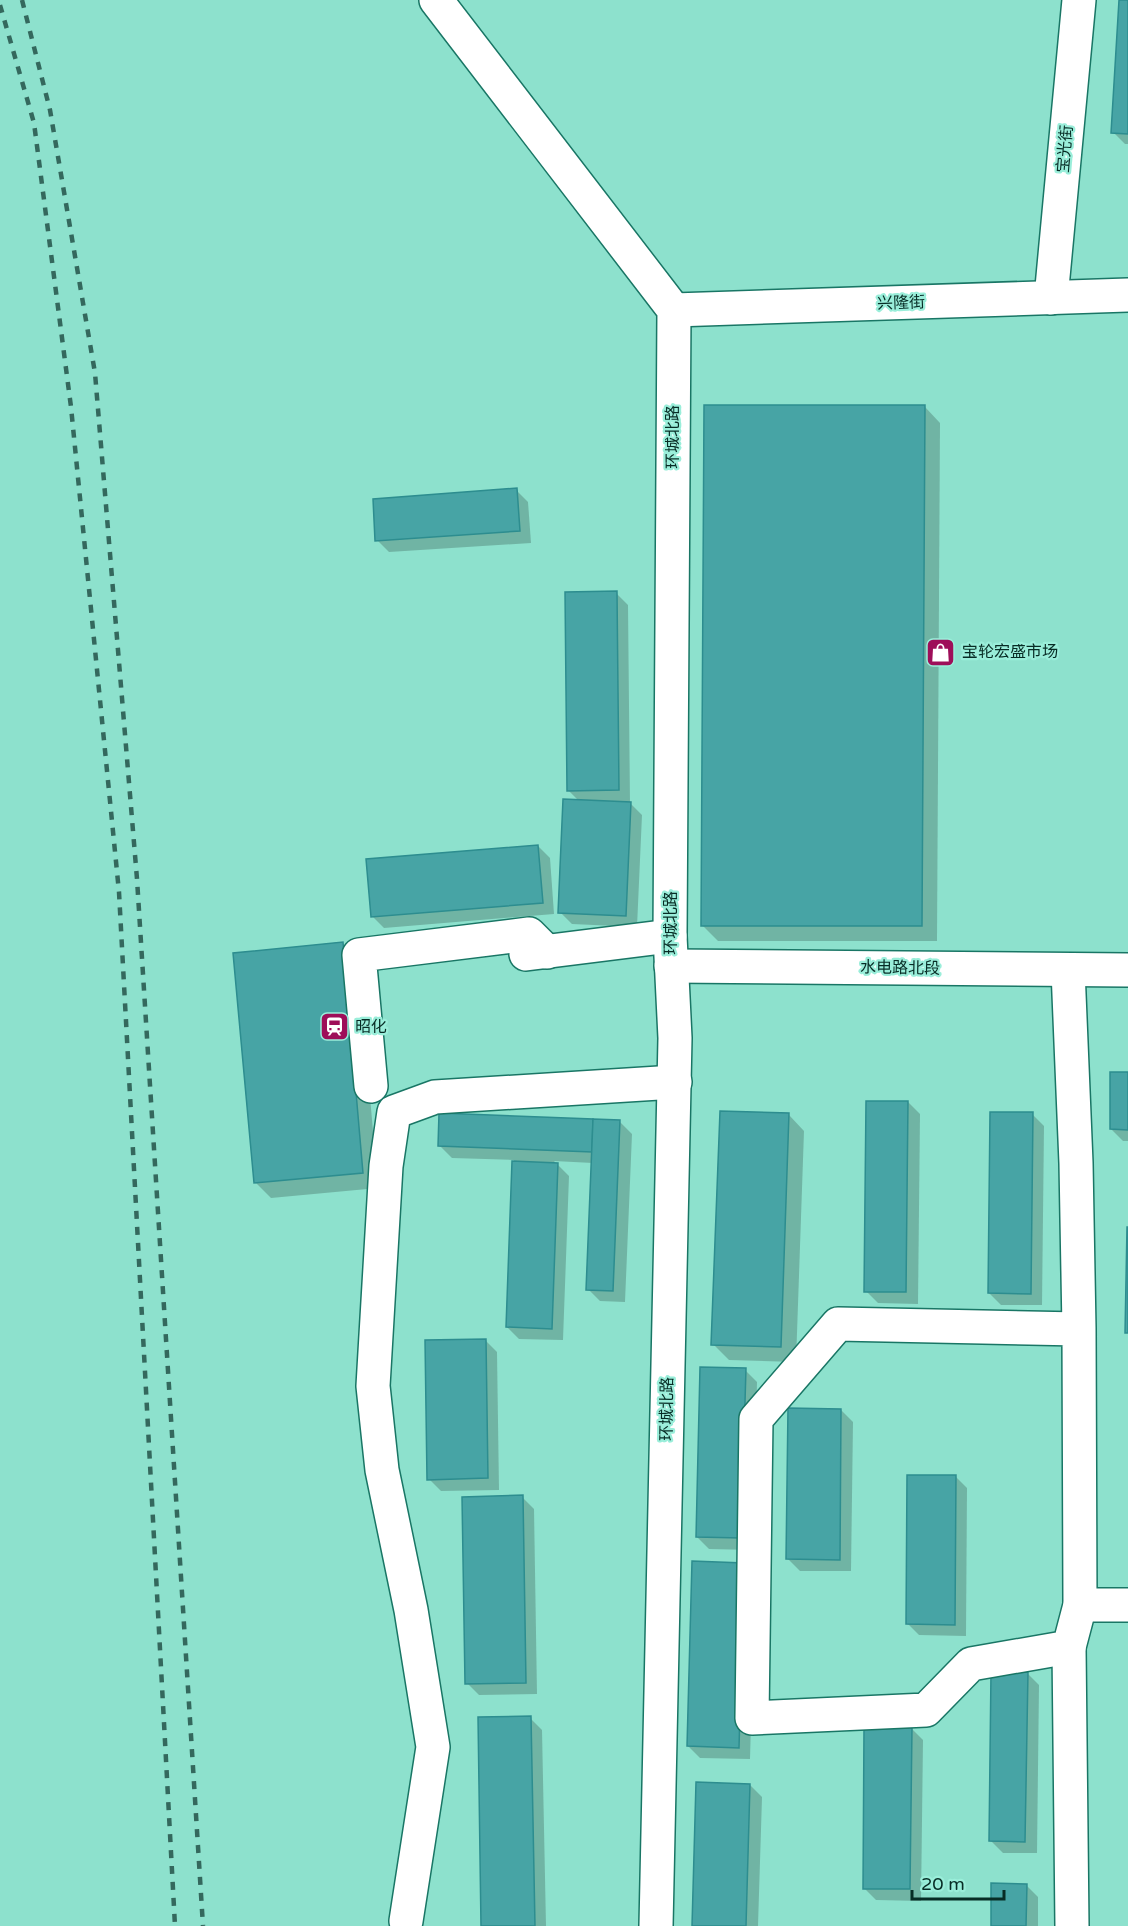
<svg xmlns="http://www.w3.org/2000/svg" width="1128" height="1926" font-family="'Varela Round','Noto Sans SC',sans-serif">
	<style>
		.shadow { fill: #0003 }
		.building { fill: #47a4a5; stroke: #2d8d8f; stroke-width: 1.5 }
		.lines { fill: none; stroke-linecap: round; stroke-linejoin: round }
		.minor-casing { stroke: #197665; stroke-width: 36 }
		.minor { stroke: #fff; stroke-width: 33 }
		.rail { stroke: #34685d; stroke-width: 4.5; stroke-dasharray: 8 8; stroke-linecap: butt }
		.labels { text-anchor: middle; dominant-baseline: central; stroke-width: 4.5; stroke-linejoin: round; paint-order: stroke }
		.street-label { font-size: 16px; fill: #072c25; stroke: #9aeeda }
		.poi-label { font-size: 16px; fill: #072c25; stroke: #9aeeda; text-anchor: start }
	</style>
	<rect width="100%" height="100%" fill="#8de1cd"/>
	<!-- shadow -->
	<g class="shadow">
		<path d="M1121 0H1128V144H1125L1113 132Z"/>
		<path d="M925 407 940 423 937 941H718L702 925Z"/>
		<path d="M516 490 528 502 531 543 389 552 377 540Z"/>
		<path d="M616 593 628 605 630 803 642 815 637 927 572 924 560 912 579 801 568 790Z"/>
		<path d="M538 846 550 858 554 914 384 928 372 916Z"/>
		<path d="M342 944 358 960 378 1188 271 1198 255 1182Z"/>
		<path d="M1128 1073V1141H1123L1111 1129Z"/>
		<path d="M908 1102 920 1114 918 1304 878 1303 866 1291Z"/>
		<path d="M1032 1114 1044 1126 1042 1305H1001L989 1293Z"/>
		<path d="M789 1115 804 1131 796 1362 729 1360 713 1344Z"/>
		<path d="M620 1122 632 1134 625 1302 600 1301 588 1289 593 1163 554 1161 569 1176 563 1340 519 1339 507 1327 514 1160 452 1158 440 1146Z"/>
		<path d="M485 1340 497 1352 499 1490 441 1491 429 1479Z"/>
		<path d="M745 1370 757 1382 753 1550 709 1549 697 1537Z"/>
		<path d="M841 1410 853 1422 851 1571H800L788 1559Z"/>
		<path d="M955 1476 967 1488 966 1636 919 1635 907 1623Z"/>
		<path d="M522 1497 534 1509 537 1694 479 1695 467 1683Z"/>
		<path d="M755 1576 750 1759 700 1758 688 1746Z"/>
		<path d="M1027 1673 1039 1685 1037 1853H1003L991 1841Z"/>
		<path d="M530 1718 542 1730 546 1926H483Z"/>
		<path d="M911 1728 923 1740 921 1901 876 1900 864 1888Z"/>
		<path d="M750 1785 762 1797 758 1926H694Z"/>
		<path d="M1026 1885 1038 1897V1926H992Z"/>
	</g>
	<!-- building -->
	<g class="building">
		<path d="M1119 0H1128V134L1111 133Z"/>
		<path d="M704 405H925L922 926H701Z"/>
		<path d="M517 488 520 531 375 541 373 499Z"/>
		<path d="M617 591 619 790 567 791 565 592Z"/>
		<path d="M563 799 631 802 626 916 558 913Z"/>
		<path d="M538 845 543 903 371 917 366 859Z"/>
		<path d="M343 942 363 1173 254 1183 233 953Z"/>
		<path d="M1110 1072H1128V1130L1110 1129Z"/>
		<path d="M866 1101H908L906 1292H864Z"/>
		<path d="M720 1111 789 1113 781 1347 711 1345Z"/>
		<path d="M990 1112H1033L1031 1294 988 1293Z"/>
		<path d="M439 1113 593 1119 592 1152 438 1146Z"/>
		<path d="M593 1119 620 1120 613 1291 586 1290Z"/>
		<path d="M512 1161 558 1163 552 1329 506 1327Z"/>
		<path d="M1127 1227H1128V1333H1125Z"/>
		<path d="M486 1339 488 1478 427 1480 425 1340Z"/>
		<path d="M700 1367 746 1368 741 1538 696 1537Z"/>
		<path d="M788 1408 841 1409 840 1560 786 1559Z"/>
		<path d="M907 1475H956L955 1625 906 1624Z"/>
		<path d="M523 1495 526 1683 465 1684 462 1497Z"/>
		<path d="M692 1561 744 1563 739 1748 687 1746Z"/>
		<path d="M991 1672H1028L1025 1842 989 1841Z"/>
		<path d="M531 1716 535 1926H481L478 1717Z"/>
		<path d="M864 1727H912L910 1889H863Z"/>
		<path d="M696 1782 750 1784 746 1926H692Z"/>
		<path d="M991 1883 1027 1884 1026 1926H991Z"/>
	</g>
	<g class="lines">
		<defs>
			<g id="minor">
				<path d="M436 0 674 310 670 936 675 1038 656 1926"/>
				<path d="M1051 298 1079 0"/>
				<path d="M674 310 1128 295"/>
				<path d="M526 954 670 936"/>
				<path d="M671 966 1128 970"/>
				<path d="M1068 970 1076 1163 1079 1329 1080 1605 1069 1647 971 1664 926 1710 752 1718 756 1419 838 1324 1079 1329"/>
				<path d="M371 1086 359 955 529 934 547 952"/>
				<path d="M1080 1605H1128"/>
				<path d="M1069 1647 1072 1926"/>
				<path d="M406 1921 433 1747 411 1610 382 1470 373 1386 386 1166 394 1112 435 1097 675 1082"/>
			</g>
		</defs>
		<!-- minor casing -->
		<use href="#minor" class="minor-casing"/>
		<!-- minor -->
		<use href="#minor" class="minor"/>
		<!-- rail -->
		<g class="rail">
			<path d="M22 0 50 110 95 373 137 879 203 1926"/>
			<path d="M0 5 34 123 71 407 119 892 175 1926"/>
		</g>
	</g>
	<!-- icons -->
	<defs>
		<symbol id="shop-square" viewBox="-11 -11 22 22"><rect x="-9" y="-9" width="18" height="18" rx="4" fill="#9e0e59" stroke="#9aeeda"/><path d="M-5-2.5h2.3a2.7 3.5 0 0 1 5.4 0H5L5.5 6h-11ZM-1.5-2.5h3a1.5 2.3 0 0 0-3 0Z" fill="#fff"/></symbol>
		<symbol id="station-square" viewBox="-11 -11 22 22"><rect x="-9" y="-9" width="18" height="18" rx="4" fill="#9e0e59" stroke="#9aeeda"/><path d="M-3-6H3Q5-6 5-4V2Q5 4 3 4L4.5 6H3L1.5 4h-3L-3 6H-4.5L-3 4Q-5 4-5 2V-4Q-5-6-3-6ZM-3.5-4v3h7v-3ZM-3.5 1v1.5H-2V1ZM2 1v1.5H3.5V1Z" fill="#fff"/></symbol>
	</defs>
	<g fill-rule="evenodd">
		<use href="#shop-square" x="924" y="636" width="33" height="33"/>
		<use href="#station-square" x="318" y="1010" width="33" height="33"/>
	</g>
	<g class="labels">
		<!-- street labels -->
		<g class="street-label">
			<text transform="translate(1065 149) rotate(-85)">宝光街</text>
			<text transform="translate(901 303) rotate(-2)">兴隆街</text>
			<text transform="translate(673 437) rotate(-90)">环城北路</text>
			<text transform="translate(671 923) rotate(-90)">环城北路</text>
			<text transform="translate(900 968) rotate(1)">水电路北段</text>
			<text transform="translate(667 1409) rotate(-89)">环城北路</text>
		</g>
		<!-- poi labels -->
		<g class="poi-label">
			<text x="962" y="652">宝轮宏盛市场</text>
			<text x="355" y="1027">昭化</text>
		</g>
	</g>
	<!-- scale -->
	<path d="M912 1890v9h92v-9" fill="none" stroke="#072c25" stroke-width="3"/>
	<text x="921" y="1890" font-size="18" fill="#072c25" stroke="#9aeeda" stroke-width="4.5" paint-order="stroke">20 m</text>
</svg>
